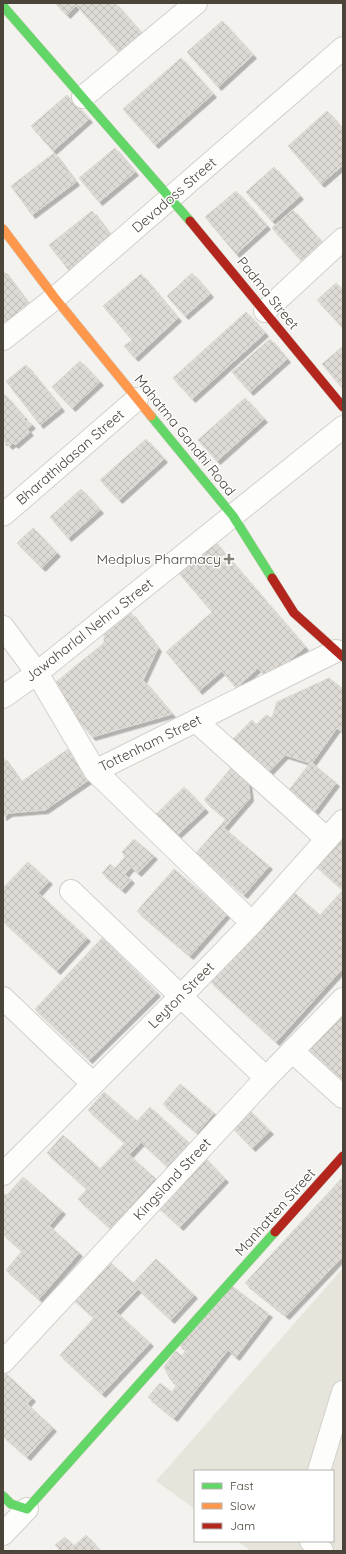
<svg xmlns="http://www.w3.org/2000/svg" width="346" height="1554" font-family="Quicksand,sans-serif">
	<style>
		.residential { fill: #e7e4dc }
		.building { fill: url(#building-cross-hatch); stroke: #dcd9d4; filter: url(#shadow) }
		.lines { fill: none; stroke-linecap: round; stroke-linejoin: round }
		.street-casing { stroke: #d2d0cb; stroke-width: 24 }
		.fast-casing { stroke: #d3cfc5; stroke-width: 10 }
		.slow-casing { stroke: #d3cfc5; stroke-width: 10 }
		.jam-casing { stroke: #d3cfc5; stroke-width: 10 }
		.street { stroke: #fdfdfc; stroke-width: 22 }
		.fast { stroke: #63d668; stroke-width: 9 }
		.slow { stroke: #ff974d; stroke-width: 9 }
		.jam { stroke: #b3261e; stroke-width: 9 }
		.poi-dot { fill: #868178; stroke: #fff; stroke-width: 1.5 }
		.labels { text-anchor: middle; dominant-baseline: central; stroke-width: 3; stroke-linejoin: round; paint-order: stroke }
		.street-label { font-size: 14px; fill: #4b4439; stroke: #fff }
		.poi-label { font-size: 14px; fill: #4b4439; stroke: #fff; text-anchor: end }
	</style>
	<defs>
		<pattern id="building-cross-hatch" width="8" height="8" patternUnits="userSpaceOnUse"><rect width="8" height="8" fill="#dedbd6"/><path d="M0 0l8 8M0 8l8-8" fill="none" stroke="#c0bdb8"/></pattern>
		<filter id="shadow"><feDropShadow dx="3.5" dy="3.5" stdDeviation="0" flood-color="#0004"/></filter>
	</defs>
	<rect width="100%" height="100%" fill="#f4f2ee"/>
	<!-- residential -->
	<path class="residential" d="M343 1268V1551H251L237 1541H333V1471H195V1509L156 1481Z"/>
	<!-- building -->
	<g class="building">
		<path d="M55 3H79L67 15Z"/>
		<path d="M80 3H115L144 36 122 56 77 6Z"/>
		<path d="M222 21 253 55 218 87 187 52Z"/>
		<path d="M181 58 213 94 155 145 123 109Z"/>
		<path d="M67 95 89 119 53 151 31 126Z"/>
		<path d="M327 111 343 129V165L321 184 288 146Z"/>
		<path d="M115 148 135 172 99 202 79 178Z"/>
		<path d="M54 153 76 182 32 215 11 186Z"/>
		<path d="M274 167 300 196 272 221 246 192Z"/>
		<path d="M236 191 267 226 236 254 205 217Z"/>
		<path d="M293 210 327 248 306 266 272 228Z"/>
		<path d="M92 211 114 240 71 273 49 245Z"/>
		<path d="M3 270 33 310 3 332Z"/>
		<path d="M192 273 210 294 185 316 167 296Z"/>
		<path d="M141 274 178 318 135 358 124 346 132 340 103 306Z"/>
		<path d="M336 283 343 290V328L317 300Z"/>
		<path d="M246 312 265 333 192 399 173 378Z"/>
		<path d="M270 339 287 359 250 392 232 372Z"/>
		<path d="M343 346V389L322 364Z"/>
		<path d="M80 361 100 382 72 408 52 387Z"/>
		<path d="M26 365 61 408 40 425 6 381Z"/>
		<path d="M3 393 25 418 24 419 26 422 27 420 32 425 27 429 30 432 15 445 13 443 9 446 5 441 3 442Z"/>
		<path d="M245 398 264 419 217 461 198 440Z"/>
		<path d="M146 439 164 459 119 500 100 480Z"/>
		<path d="M81 489 100 510 68 538 50 517Z"/>
		<path d="M33 528 57 553 42 568 17 543Z"/>
		<path d="M214 541 305 647 267 679 258 668 236 688 222 671 199 691 166 652 212 612 178 572Z"/>
		<path d="M131 613 158 648 143 680 172 714 92 737 51 686 104 643V634Z"/>
		<path d="M329 678 343 689V733L337 728 312 763 336 783 315 811 289 790 310 763 285 755 266 775 231 741 252 720 256 725 266 715 272 718 277 702Z"/>
		<path d="M68 749 90 779 45 810 9 813 3 817V757L21 782Z"/>
		<path d="M232 767 248 782 250 798 224 828 269 866 244 895 196 853 226 819 204 800Z"/>
		<path d="M184 787 205 809 174 838 154 816Z"/>
		<path d="M343 829V968L276 1042 210 981 291 890 320 915 343 890 313 863Z"/>
		<path d="M134 839 154 856 138 873 131 867 125 874 131 880 122 890 102 873 110 864 115 868 125 857 122 852Z"/>
		<path d="M28 862 49 881 38 893 87 938 57 971 3 921V888Z"/>
		<path d="M174 869 227 914 190 956 137 911Z"/>
		<path d="M102 938 157 993 89 1060 35 1009Z"/>
		<path d="M343 1012V1052L329 1067 307 1047Z"/>
		<path d="M343 1053V1085L327 1070Z"/>
		<path d="M180 1084 214 1113 197 1133 163 1104Z"/>
		<path d="M104 1092 137 1121 150 1107 189 1143 167 1166 141 1142 129 1155 155 1178 110 1228 78 1199 87 1189 47 1153 63 1135 100 1169 125 1143 88 1110Z"/>
		<path d="M246 1107 270 1131 252 1148 229 1124Z"/>
		<path d="M201 1154 225 1179 180 1227 155 1204Z"/>
		<path d="M23 1177 62 1211 49 1226 79 1253 39 1299 6 1270 22 1251 3 1234V1194L7 1195Z"/>
		<path d="M343 1177V1256L286 1316 245 1283Z"/>
		<path d="M106 1259 133 1283 156 1259 194 1295 171 1320 138 1289 116 1312 150 1343 102 1394 60 1355 94 1318 70 1296Z"/>
		<path d="M232 1286 269 1314 236 1357 228 1350 174 1418 148 1397 160 1383 172 1392 177 1384 170 1379 164 1367 176 1351 182 1356 186 1350 178 1344Z"/>
		<path d="M3 1371 32 1398 27 1404 53 1428 27 1457 3 1436Z"/>
		<path d="M86 1535 100 1551H61L55 1545 65 1537 74 1546Z"/>
	</g>
	<g class="lines">
		<defs>
			<g id="street">
				<path d="M83 97 196 3"/>
				<path d="M265 311 343 239"/>
				<path d="M3 339 55 298 343 48"/>
				<path d="M3 515 137 399"/>
				<path d="M3 627 37 673 95 771 336 651"/>
				<path d="M3 697 37 673 343 427"/>
				<path d="M196 721 327 839"/>
				<path d="M95 771 252 923"/>
				<path d="M71 891 266 1078"/>
				<path d="M3 998 93 1084"/>
				<path d="M292 1051 343 1097"/>
				<path d="M3 1174 181 996 252 923 343 821"/>
				<path d="M3 1362 266 1078 343 999"/>
				<path d="M319 1471 343 1392"/>
				<path d="M3 1534 27 1509"/>
				<path d="M311 1541 317 1548 322 1551"/>
			</g>
			<g id="fast">
				<path d="M3 6 190 221"/>
				<path d="M151 416 233 516 272 578"/>
				<path d="M3 1496 11 1504 27 1509 275 1232"/>
			</g>
			<path id="slow" d="M3 229 55 298 151 416"/>
			<g id="jam">
				<path d="M190 221 343 407"/>
				<path d="M272 578 294 613 343 657"/>
				<path d="M275 1232 343 1156"/>
			</g>
		</defs>
		<!-- street casing -->
		<use href="#street" class="street-casing"/>
		<!-- fast casing -->
		<use href="#fast" class="fast-casing"/>
		<!-- slow casing -->
		<use href="#slow" class="slow-casing"/>
		<!-- jam casing -->
		<use href="#jam" class="jam-casing"/>
		<!-- street -->
		<use href="#street" class="street"/>
		<!-- fast -->
		<use href="#fast" class="fast"/>
		<!-- slow -->
		<use href="#slow" class="slow"/>
		<!-- jam -->
		<use href="#jam" class="jam"/>
	</g>
	<!-- markers -->
	<path class="poi-dot" d="M227 553h4v4h4v4h-4v4h-4v-4h-4v-4h4z"/>
	<g class="labels">
		<!-- street labels -->
		<g class="street-label">
			<text transform="translate(174 195) rotate(-41)">Devadoss Street</text>
			<text transform="translate(268 293) rotate(51)">Padma Street</text>
			<text transform="translate(185 435) rotate(51)">Mahatma Gandhi Road</text>
			<text transform="translate(70 457) rotate(-41)">Bharathidasan Street</text>
			<text transform="translate(89 630) rotate(-38)">Jawaharlal Nehru Street</text>
			<text transform="translate(150 743) rotate(-26)">Tottenham Street</text>
			<text transform="translate(181 995) rotate(-45)">Leyton Street</text>
			<text transform="translate(172 1179) rotate(-47)">Kingsland Street</text>
			<text transform="translate(275 1212) rotate(-48)">Manhatten Street</text>
		</g>
		<!-- poi labels -->
		<g class="poi-label">
			<text x="221" y="559">Medplus Pharmacy</text>
		</g>
	</g>
	<!-- border -->
	<rect width="346" height="1554" fill="none" stroke="#4b4439" stroke-width="8"/>
	<!-- legend -->
	<rect x="194" y="1470" width="140" height="72" fill="#ffffff" stroke="#b7b4b0"/>
	<rect x="202" y="1483" width="20" height="6" fill="#63d668" stroke="#b7b4b0"/>
	<text x="230" y="1490" font-size="12" fill="#4b4439">Fast</text>
	<rect x="202" y="1503" width="20" height="6" fill="#ff974d" stroke="#b7b4b0"/>
	<text x="230" y="1510" font-size="12" fill="#4b4439">Slow</text>
	<rect x="202" y="1523" width="20" height="6" fill="#b3261e" stroke="#b7b4b0"/>
	<text x="230" y="1530" font-size="12" fill="#4b4439">Jam</text>
</svg>
